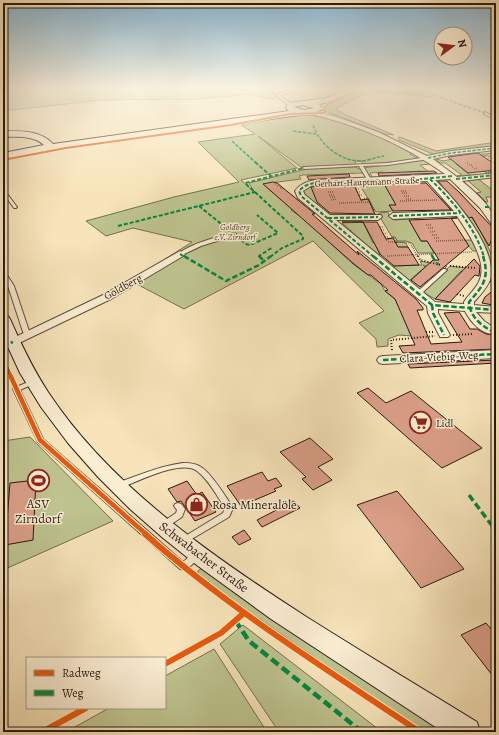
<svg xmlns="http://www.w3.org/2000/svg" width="499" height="735" font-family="Alegreya,serif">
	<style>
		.green { fill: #bec48f; stroke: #736f50 }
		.building { fill: #dba089; stroke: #281a12 }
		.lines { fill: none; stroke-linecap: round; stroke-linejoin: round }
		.lane-casing { stroke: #5c4c3c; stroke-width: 2 }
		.street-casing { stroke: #5c4c3c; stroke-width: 2 }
		.secondary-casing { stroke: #281a12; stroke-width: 2 }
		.path-far2 { stroke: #281a12; stroke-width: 1; stroke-dasharray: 0.5 1; stroke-linecap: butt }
		.path-far1 { stroke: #281a12; stroke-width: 1.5; stroke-dasharray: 0.5 1.5; stroke-linecap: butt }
		.path { stroke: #281a12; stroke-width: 2; stroke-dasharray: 1 2; stroke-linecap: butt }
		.lane { fill: #faedd2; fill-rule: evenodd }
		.street { fill: #faedd2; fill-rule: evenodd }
		.secondary { fill: #faedd2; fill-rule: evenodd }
		.quiet-far4 { stroke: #00873e; stroke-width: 1.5; stroke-dasharray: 3.5 1.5; stroke-linecap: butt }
		.quiet-far3 { stroke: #00873e; stroke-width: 2; stroke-dasharray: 4 2; stroke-linecap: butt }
		.quiet-far2 { stroke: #00873e; stroke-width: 2.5; stroke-dasharray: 5.5 2.5; stroke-linecap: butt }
		.quiet-far1 { stroke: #00873e; stroke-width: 3.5; stroke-dasharray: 7 3.5; stroke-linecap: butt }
		.quiet { stroke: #00873e; stroke-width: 4.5; stroke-dasharray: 9 4.5; stroke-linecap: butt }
		.cycleway-far3-casing { stroke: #faedd2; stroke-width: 3.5 }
		.cycleway-far2-casing { stroke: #faedd2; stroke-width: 5.5 }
		.cycleway-far1-casing { stroke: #faedd2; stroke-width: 7 }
		.cycleway-casing { stroke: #faedd2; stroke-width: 8 }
		.cycleway-far3 { stroke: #e8590c; stroke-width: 2 }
		.cycleway-far2 { stroke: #e8590c; stroke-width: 3.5 }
		.cycleway-far1 { stroke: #e8590c; stroke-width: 4.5 }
		.cycleway { stroke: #e8590c; stroke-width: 6 }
		.labels { text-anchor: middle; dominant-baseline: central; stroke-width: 3; stroke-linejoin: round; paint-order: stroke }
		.far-street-label { font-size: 9px; fill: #281a12; stroke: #faedd2 }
		.far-park-label { font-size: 9px; font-style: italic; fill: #554d38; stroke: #faedd2 }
		.street-label { font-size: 11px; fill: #281a12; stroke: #faedd2 }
		.poi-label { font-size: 11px; fill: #281a12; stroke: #faedd2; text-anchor: start }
		.near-poi-label { font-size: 13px; fill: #281a12; stroke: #faedd2 }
		.near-street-label { font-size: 13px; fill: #281a12; stroke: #faedd2 }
	</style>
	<rect width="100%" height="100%" fill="#f7e4ba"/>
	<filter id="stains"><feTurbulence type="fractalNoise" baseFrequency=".005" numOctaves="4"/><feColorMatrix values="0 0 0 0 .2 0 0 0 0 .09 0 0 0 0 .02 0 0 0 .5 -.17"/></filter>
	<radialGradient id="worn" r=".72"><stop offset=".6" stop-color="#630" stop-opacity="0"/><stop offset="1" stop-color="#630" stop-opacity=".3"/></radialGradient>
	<!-- green -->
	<g class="green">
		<path d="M3 89H257L277 94 274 99 247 94 201 99 102 100 3 111Z"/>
		<path d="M364 89H426L431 97 370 91 337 108V110L344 114 394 135 385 134 326 111 327 106 330 104Z"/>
		<path d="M291 115C328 112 381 134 413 153L410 154 419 159 362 165V161H355L356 166 301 167 258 136 297 168 241 180 254 192 249 183 307 169 355 167 362 170 364 173 303 175 299 176 301 179 263 184 271 191 277 192 295 208 291 210 304 219 353 264 381 284 385 291 395 299 403 312 412 336 399 335 388 339V346L377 347 376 339 359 323 384 311 313 241 184 309 131 281 192 242 133 228 106 236 86 221 174 197 239 182 198 142 255 134 241 125Z"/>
		<path d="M400 137 436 151 490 143H496V147L479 148 435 155 399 140 398 138Z"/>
		<path d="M496 153V161L488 156H483L487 166 496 172H488L490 174H488L468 159 456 164 470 175H479L460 177 457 176 462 175 445 163H440L434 158 443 161 473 155Z"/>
		<path d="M425 160 432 164 420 165 434 176H423L420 171 407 172 405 174H389L392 178 386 177 383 172 370 173 372 177 370 178 363 168Z"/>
		<path d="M477 178 496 193V197H486L488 202H486L477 193 481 192 467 180Z"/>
		<path d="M358 182H373L375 185 385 184 426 200 448 199 455 209H451L446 203H440L390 206 393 211 376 212Z"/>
		<path d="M327 183 328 186 312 187 318 204 339 203 331 183H334L347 203 369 202 374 212 327 208 329 213 324 214 303 196 302 191 312 184Z"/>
		<path d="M459 208H473L467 210 481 232 496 264V284L489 281V271Z"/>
		<path d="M388 212 389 215H391L394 220 409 219 421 241 474 240 478 251H473L467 244 430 245 434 253H418L412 243 406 241H397L395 237H392L378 214 380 213Z"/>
		<path d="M363 222 373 243 405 242 408 247 377 248 380 255H378L342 223Z"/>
		<path d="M420 261 447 266 443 270 423 265 425 267 409 281 392 266 422 265Z"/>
		<path d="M450 266 476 269 472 274 461 271 435 299 423 292Z"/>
		<path d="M30 437 113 521 3 570V441Z"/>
		<path d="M200 569H203L344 667 444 732H422L206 582 198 575V571Z"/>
		<path d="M243 625 382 732H279L220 644Z"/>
		<path d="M214 649 267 732H66L109 708H165V676Z"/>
	</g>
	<!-- building -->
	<g class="building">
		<path d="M478 153 496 165V170L468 173 448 157Z"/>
		<path d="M434 171 437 173 379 176 378 173Z"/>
		<path d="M349 174 350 177 309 180 307 176Z"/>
		<path d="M438 181H447L459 192 496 231V241H491L489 246 472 217 469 218Z"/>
		<path d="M273 182 277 183 315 214H312L359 255 357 251 416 299 423 308V310H417L431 344 462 342 444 313 459 312 470 329H477L486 334 496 335V349L403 353 399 346 415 345 395 299 385 291 388 290 371 275H368L354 264 263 184Z"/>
		<path d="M426 183 451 210 393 211 389 205H396L384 184Z"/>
		<path d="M354 185 361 200 368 199 375 214 330 213 317 202 311 187 321 186Z"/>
		<path d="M451 218 469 246 420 287 411 280 433 260H439L427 241H421L409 220 457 218Z"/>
		<path d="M342 222H377L386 239 393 238 398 247H408L419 265 394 266 380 254 363 222Z"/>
		<path d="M474 259 480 266 479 276 475 275 450 302 435 299Z"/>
		<path d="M496 288V299L493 305 482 303 485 297Z"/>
		<path d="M496 360V363L410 368 408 364Z"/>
		<path d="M368 388 386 403 411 391 482 448 442 468 357 393Z"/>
		<path d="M310 438 333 459 318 467 332 480 313 490 302 479 306 477 280 452Z"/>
		<path d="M262 472 268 481 276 478 282 486 274 489 276 491 241 506 227 486Z"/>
		<path d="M36 480 33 540 5 545 10 483Z"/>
		<path d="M187 481 197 495 202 492 216 512 195 521 181 501 177 502 168 489Z"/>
		<path d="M397 491 464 569 421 588 357 505Z"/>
		<path d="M294 501 300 508 262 527 257 520Z"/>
		<path d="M244 530 251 539 239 545 232 537Z"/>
		<path d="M486 623 496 635V680L461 635Z"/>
	</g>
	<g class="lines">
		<defs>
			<g id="lane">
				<path d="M295 89H299L280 96 292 104V106H290L277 96 280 93Z"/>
				<path d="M485 112 496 118V120L484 114 483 113Z"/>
				<path d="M428 157H429V159L388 165 363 166 372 181 370 182 368 181 359 166 304 169 302 168 304 167 388 163Z"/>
				<path d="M3 195H8L17 207 16 208H14L6 197H3Z"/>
				<path d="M234 233 236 234V235L201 246 182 255H178V254C192 243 216 237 234 233Z"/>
				<path d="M443 269H445L447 270 423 292 414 293 413 292 414 291 419 290Z"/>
				<path d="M3 272H5L14 286 29 331 32 335 31 336H27L23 332 8 286 3 277Z"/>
				<path d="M33 380 35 381 36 382 35 383 20 390 43 439 183 562C188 558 193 552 199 554L200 556 199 558C194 563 187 571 180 569L38 442 13 389 14 388Z"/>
				<path d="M183 463C189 463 195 463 201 467 212 474 226 497 233 508L229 517 185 543 182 542 181 540 182 538 223 513 225 508C217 496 209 480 197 471 180 459 138 482 120 488L117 487 116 485 117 483C139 475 160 466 183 463Z"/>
				<path d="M178 503 181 504 185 509 182 517 167 527 164 528 161 527 160 525 161 523 176 513 177 510 174 506 175 504Z"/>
			</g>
			<g id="street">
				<path d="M308 110 334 116 378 132 427 156 451 151 496 146V150L451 155 433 159 457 177 496 173V177L462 181C475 192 496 209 496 227L493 226 480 208 450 179 435 180C456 200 495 246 491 277 489 286 480 295 474 302V305L496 307V313L476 312 484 321 496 329V333C483 337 470 321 465 311L438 309V313L450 335 448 337H440L428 313 427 306 298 198 295 191C300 184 306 182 315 180L445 174C403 144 356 124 306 113V111ZM427 181 454 211 393 213 389 216 393 219 457 216C467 231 487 260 480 279 477 288 469 294 464 302V304L435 302 336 220H378L382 217 381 215H330L305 195 303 191 311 186 321 184Z"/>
				<path d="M180 251 185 254 183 256 111 299 17 344H9L7 342 9 340 103 295Z"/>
				<path d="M496 350V358L383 364 379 363 377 360 379 357 383 356Z"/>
			</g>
			<g id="secondary">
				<path d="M348 89H359L331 102 319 104 323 109 312 114 300 115 66 147 3 159V153L44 145C33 135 17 137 3 137V131C20 131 40 130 53 144L289 111 286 108 288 103 326 98ZM302 105 314 108 304 110 294 107Z"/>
				<path d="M3 315 8 316 10 319C21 344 33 369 48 392 110 486 212 556 305 616 362 652 420 687 477 722L480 732H443L271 619 198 566 163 538 130 509 98 477 68 443 41 407 20 373 3 336Z"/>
			</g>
		</defs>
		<!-- lane casing -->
		<use href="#lane" class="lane-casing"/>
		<!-- street casing -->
		<use href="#street" class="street-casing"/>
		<!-- secondary casing -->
		<use href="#secondary" class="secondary-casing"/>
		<!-- path-far2 -->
		<g class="path-far2">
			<path d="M487 159H491"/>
			<path d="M491 162 494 161"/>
		</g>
		<!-- path-far1 -->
		<g class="path-far1">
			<path d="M467 163H469"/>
			<path d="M469 165H472"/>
			<path d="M472 167H474"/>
			<path d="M474 169 477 168"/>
			<path d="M275 184 278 183"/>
			<path d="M277 186 281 185"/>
			<path d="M280 188H284"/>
			<path d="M356 189H360"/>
			<path d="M401 191H406"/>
			<path d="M328 192H333"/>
			<path d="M357 192H361"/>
			<path d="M402 193H408"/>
			<path d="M329 195H334"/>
			<path d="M359 195H363"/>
			<path d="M404 196H410"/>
			<path d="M330 197H335"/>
			<path d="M406 199H412"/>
			<path d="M331 200 336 199"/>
			<path d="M361 201 365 198 369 199 374 211"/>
			<path d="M400 201 437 200"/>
			<path d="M339 203 370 202"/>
			<path d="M426 225H432"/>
			<path d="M380 227H383"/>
			<path d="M428 228H434"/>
			<path d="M381 230H385"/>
			<path d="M430 232 436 231"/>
			<path d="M383 234 387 233"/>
			<path d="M491 234 496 235"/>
			<path d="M432 235H438"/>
			<path d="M385 237H389"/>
			<path d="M434 238H440"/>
			<path d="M493 239H496"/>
			<path d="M386 240 394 237 397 242 410 243 418 257"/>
			<path d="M436 241 466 240"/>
			<path d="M388 242H397"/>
			<path d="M387 256 472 252"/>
		</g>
		<!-- path -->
		<g class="path">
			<path d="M418 256 420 260 441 265"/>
			<path d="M450 266 476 268"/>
			<path d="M457 294 464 296"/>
			<path d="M426 332H433"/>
			<path d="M453 335 473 334"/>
			<path d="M392 350 391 340 435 336"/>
		</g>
		<!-- lane -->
		<use href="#lane" class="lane"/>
		<!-- street -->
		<use href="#street" class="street"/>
		<!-- secondary -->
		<use href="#secondary" class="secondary"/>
		<!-- quiet-far4 -->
		<g class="quiet-far4">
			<path d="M261 89 281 94"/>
			<path d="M358 89 422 94"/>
			<path d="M416 89 485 113"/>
			<path d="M313 125C319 143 339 161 360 161 368 161 376 157 384 156"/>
			<path d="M293 131 316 134"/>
			<path d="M232 141 256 163"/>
			<path d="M428 158 451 153 496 148"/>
		</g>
		<!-- quiet-far3 -->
		<g class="quiet-far3">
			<path d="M255 162 271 176"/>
			<path d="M430 179C452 200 475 227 484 257"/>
			<path d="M456 179 496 175"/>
			<path d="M199 206 246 244 250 245 278 233 257 215"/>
			<path d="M485 207H496"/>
			<path d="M393 216 460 213"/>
			<path d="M328 218 378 217"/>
			<path d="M118 226 255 192"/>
			<path d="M180 254 185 257"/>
			<path d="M431 254 433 257"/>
			<path d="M260 257 259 256 273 247"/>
			<path d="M270 257 282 248 303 239V236L245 183 304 168"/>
			<path d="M374 257 301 196 299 191C305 184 313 183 321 182L422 179 453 176"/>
		</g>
		<!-- quiet-far2 -->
		<g class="quiet-far2">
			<path d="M184 256 226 281 259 265 271 256"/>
			<path d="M259 256 264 261"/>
			<path d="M373 256 432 305 496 310"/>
			<path d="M432 256 438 265"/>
			<path d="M483 256C490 278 483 286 469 302 470 316 480 325 492 331"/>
			<path d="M432 305 433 313 444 335"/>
			<path d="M3 345 13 342"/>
			<path d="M383 360 496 354"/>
		</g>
		<!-- quiet-far1 -->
		<path class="quiet-far1" d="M469 495 496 531"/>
		<!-- quiet -->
		<path class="quiet" d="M235 620 249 641 362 732"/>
		<defs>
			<path id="cycleway-far3" d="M3 160 66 148 231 125 290 114 322 113 326 112 324 108 329 103 362 89"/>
			<path id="cycleway-far2" d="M3 360 12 378"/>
			<path id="cycleway-far1" d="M11 377 40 440 147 535"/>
			<g id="cycleway">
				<path d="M145 534C230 609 326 669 420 732"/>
				<path d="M165 664 221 633 244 613"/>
				<path d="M42 732 86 708"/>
			</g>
		</defs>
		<!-- cycleway-far3 casing -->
		<use href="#cycleway-far3" class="cycleway-far3-casing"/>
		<!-- cycleway-far2 casing -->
		<use href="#cycleway-far2" class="cycleway-far2-casing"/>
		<!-- cycleway-far1 casing -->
		<use href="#cycleway-far1" class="cycleway-far1-casing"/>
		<!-- cycleway casing -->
		<use href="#cycleway" class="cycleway-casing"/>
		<!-- cycleway-far3 -->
		<use href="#cycleway-far3" class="cycleway-far3"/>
		<!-- cycleway-far2 -->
		<use href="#cycleway-far2" class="cycleway-far2"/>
		<!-- cycleway-far1 -->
		<use href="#cycleway-far1" class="cycleway-far1"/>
		<!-- cycleway -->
		<use href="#cycleway" class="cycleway"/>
	</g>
	<!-- sky -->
	<linearGradient id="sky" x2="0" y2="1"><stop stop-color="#8bb8d5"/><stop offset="0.46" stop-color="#fbf3e0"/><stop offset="1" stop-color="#fbf3e0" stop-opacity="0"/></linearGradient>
	<rect width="499" height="192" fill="url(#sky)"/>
	<!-- icons -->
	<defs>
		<symbol id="supermarket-ring" viewBox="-11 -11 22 22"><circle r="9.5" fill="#faedd2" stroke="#8f2418" stroke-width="1.5"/><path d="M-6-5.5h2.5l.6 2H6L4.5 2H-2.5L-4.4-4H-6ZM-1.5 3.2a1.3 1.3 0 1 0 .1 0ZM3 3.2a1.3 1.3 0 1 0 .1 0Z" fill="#8f2418"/></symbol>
		<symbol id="stadium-ring" viewBox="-11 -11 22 22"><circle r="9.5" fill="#faedd2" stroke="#8f2418" stroke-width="1.5"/><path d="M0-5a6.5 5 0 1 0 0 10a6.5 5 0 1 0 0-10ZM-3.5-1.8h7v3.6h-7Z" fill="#8f2418"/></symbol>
		<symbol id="shop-ring" viewBox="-11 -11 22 22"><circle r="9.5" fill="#faedd2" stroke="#8f2418" stroke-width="1.5"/><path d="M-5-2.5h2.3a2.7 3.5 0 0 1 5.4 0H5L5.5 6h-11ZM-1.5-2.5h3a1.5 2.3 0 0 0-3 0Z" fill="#8f2418"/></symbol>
	</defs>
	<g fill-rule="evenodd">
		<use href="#supermarket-ring" x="408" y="410" width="25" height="25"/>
		<use href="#stadium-ring" x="26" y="468" width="25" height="25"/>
		<use href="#shop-ring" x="184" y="492" width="25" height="25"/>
	</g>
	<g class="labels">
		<!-- far-street labels -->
		<g class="far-street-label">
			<text transform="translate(367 182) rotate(-2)">Gerhart-Hauptmann-Straße</text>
		</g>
		<!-- far-park labels -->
		<g class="far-park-label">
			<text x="235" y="227">Goldberg<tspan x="235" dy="10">e.V. Zirndorf</tspan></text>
		</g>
		<!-- street labels -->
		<g class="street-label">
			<text transform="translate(123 287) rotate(-29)">Goldberg</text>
			<text transform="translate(439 357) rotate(-3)">Clara-Viebig-Weg</text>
		</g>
		<!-- poi labels -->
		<g class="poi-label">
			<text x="436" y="423">Lidl</text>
		</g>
		<!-- near-poi labels -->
		<g class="near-poi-label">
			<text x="38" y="503">ASV<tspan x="38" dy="15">Zirndorf</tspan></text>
			<text x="212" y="504" text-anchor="start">Rosa Mineralöle</text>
		</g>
		<!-- near-street labels -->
		<g class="near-street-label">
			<text transform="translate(204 557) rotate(37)">Schwabacher Straße</text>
		</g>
	</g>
	<!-- margin -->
	<rect width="499" height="735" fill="none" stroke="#f7e4ba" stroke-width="16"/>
	<rect x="4" y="4" width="491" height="727" fill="none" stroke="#281a12" stroke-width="2"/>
	<rect x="8" y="8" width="483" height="719" fill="none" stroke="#281a12"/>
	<!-- legend -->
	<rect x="26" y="657" width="140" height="52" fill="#faedd2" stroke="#a69985"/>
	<rect x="34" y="670" width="20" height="6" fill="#e8590c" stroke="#a69985"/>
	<text x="62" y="677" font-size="12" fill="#281a12">Radweg</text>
	<rect x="34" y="690" width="20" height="6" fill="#00873e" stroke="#a69985"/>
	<text x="62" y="697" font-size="12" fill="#281a12">Weg</text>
	<!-- north arrow -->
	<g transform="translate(453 46) rotate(75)"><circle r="19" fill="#faedd2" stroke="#a69985"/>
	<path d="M0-3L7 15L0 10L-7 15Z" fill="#8f2418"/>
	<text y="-6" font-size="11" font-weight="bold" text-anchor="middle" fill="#281a12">N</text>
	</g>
	<rect width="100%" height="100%" filter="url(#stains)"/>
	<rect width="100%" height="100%" fill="url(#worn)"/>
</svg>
